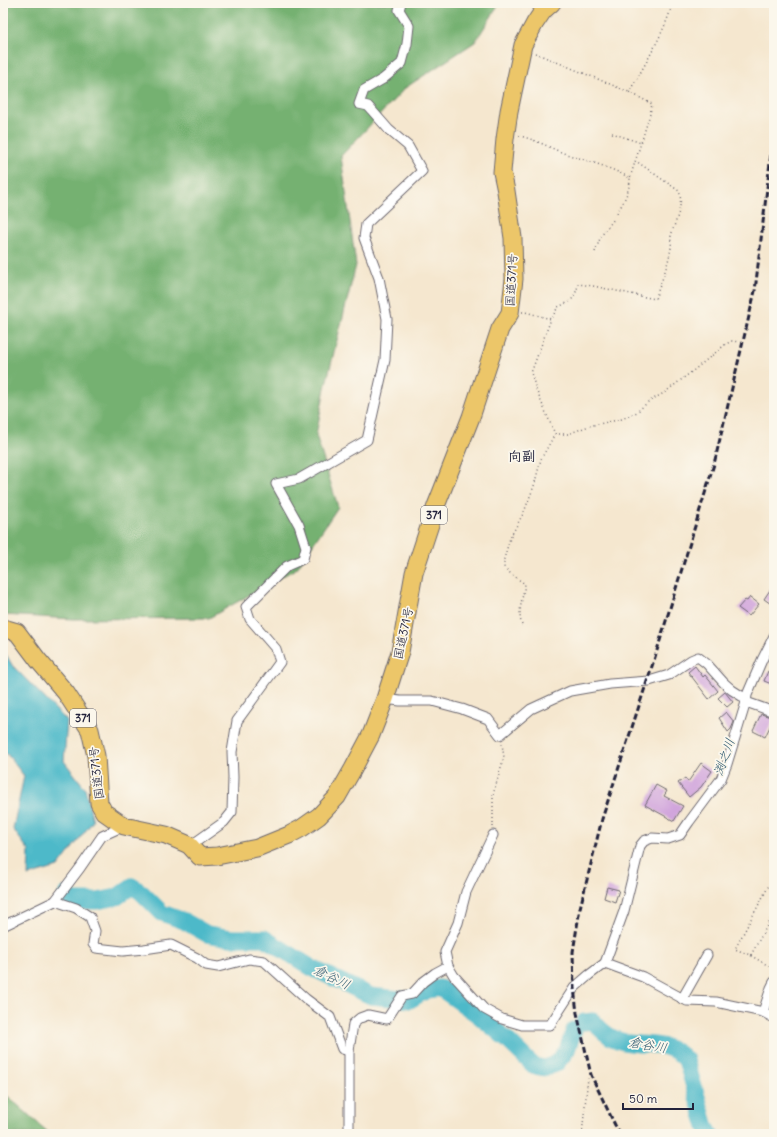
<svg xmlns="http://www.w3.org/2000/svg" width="777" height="1137" font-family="Delius,'Klee One',sans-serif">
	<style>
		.forest { fill: #75b171; stroke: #4c6a56 }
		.water { fill: #4eb9c9; stroke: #386e82 }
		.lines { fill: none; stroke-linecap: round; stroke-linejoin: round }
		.river { stroke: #4eb9c9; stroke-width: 17 }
		.building { fill: #cfa1db }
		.street-casing { stroke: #6c676f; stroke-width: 11 }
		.highway-casing { stroke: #6c676f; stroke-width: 19 }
		.path { stroke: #6c676f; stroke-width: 1.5; stroke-dasharray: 1 3; stroke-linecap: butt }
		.street { stroke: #fff; stroke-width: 9 }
		.highway { stroke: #ecc669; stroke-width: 17 }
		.rail { stroke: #22223b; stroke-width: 3; stroke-dasharray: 6 3; stroke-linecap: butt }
		.labels { text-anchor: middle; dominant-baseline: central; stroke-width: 3.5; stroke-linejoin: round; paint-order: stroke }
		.shield { fill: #fbf7ec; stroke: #636270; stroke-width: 1 }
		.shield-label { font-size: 11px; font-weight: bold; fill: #22223b }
		.street-label { font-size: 12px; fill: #22223b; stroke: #fbf7ec }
		.water-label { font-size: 13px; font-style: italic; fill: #345e74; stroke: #fbf7ec }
		.quarter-label { font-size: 14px; font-weight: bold; fill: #22223b; stroke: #fbf7ec }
	</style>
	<rect width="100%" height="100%" fill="#fbf7ec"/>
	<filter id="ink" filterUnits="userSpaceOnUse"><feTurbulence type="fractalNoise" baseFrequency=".025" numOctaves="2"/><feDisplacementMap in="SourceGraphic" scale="8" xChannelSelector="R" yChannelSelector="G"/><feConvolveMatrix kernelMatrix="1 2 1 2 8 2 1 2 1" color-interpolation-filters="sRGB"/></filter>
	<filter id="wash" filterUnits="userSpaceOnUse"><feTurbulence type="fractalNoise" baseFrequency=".012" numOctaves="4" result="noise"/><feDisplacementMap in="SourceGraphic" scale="16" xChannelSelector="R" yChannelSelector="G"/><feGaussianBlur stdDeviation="0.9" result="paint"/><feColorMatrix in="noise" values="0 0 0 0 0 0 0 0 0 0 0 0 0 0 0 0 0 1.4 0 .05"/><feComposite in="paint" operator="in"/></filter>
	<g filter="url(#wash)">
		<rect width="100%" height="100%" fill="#f5e7cf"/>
		<!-- forest -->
		<g class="forest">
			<path d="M3 3H500L475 42 405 88 341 156 356 265 325 388 316 435 338 507 297 568 209 618 73 619 3 615Z"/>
			<path d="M3 1092 50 1134H3Z"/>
		</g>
		<!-- water -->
		<path class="water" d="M3 649 12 665 67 721 64 761 85 788 93 821 58 867 28 876 29 851 13 829 24 776 7 754 3 753Z"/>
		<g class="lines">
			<!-- river -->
			<g class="river">
				<path d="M66 895 73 901H97L117 897 132 886 141 892 162 913 184 921 207 934 231 938H264L312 968 371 996 410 1000 427 990 440 988 478 1015 504 1037 534 1066 545 1068 556 1064 567 1050 574 1030"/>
				<path d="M584 1022 593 1021C598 1027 604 1033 611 1037 636 1051 666 1036 686 1060L706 1127 710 1134"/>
			</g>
		</g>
		<g id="blocks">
			<!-- building -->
			<g class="building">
				<path d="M774 584V606L764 599Z"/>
				<path d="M750 597 759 604 749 616 738 608 745 600 747 601Z"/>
				<path d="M695 666 703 677 705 675 718 691 709 699 688 672Z"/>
				<path d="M768 671 774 673V685L764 681Z"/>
				<path d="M725 692 733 702 727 707 718 698Z"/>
				<path d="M726 712 734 722 731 729 728 732 719 718Z"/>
				<path d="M761 714 774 718 765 737 753 731Z"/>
				<path d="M701 763 712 771 701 787 689 797 678 783 685 778 688 782Z"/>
				<path d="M656 785 667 791 664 796 683 806 674 821 645 805Z"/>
				<path d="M607 887 619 890 615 902 604 898Z"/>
			</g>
		</g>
	</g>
	<g filter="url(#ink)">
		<use href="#blocks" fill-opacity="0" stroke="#6c676f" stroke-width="1"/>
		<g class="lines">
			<defs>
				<g id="street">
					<path d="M385 699 400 701H432L462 709 488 719 500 735 531 709 570 691 610 684 649 681 669 675 691 660 698 657 707 664 724 683 732 690 743 697 746 702 774 712"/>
					<path d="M493 835 466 892 458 923 445 952 448 966 454 976 484 1009 502 1019 522 1025H550L574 988 589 975 605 963 624 911 640 846 644 841 652 838 668 839 680 835 689 822 721 779 727 764 746 702 747 695 762 660 774 636"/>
					<path d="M189 845 193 844 224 822 232 812 233 777 232 752 237 721 280 662 276 649 250 619 246 607 287 566 303 559 306 547 299 525 276 484 299 479 367 440 385 360 387 319 379 278 364 238 366 224 422 171 408 146 389 130 368 106 359 104 364 90 383 79 402 63 407 44 409 26 399 10 401 3"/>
					<path d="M55 901 76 908 90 917 95 931 93 944 96 948 123 951 144 949 171 945 197 958 206 965 218 967 249 959 264 961 306 999 330 1017 342 1049 349 1051"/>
					<path d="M3 926 55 901 80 868 102 836 124 826"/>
					<path d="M605 963 643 977 687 1001 716 1002 763 1012 774 1018"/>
					<path d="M682 999 707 955"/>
					<path d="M763 1012 771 988 774 982"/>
					<path d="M349 1134V1051L353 1024 360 1018 368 1015 387 1019 402 996 412 994 423 982 435 973 448 966"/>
				</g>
				<path id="highway" d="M3 628 17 632 38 660 66 693 90 730 96 756 99 803 104 812 124 826 166 835 189 845 200 857 217 856 257 848 289 835 302 828 319 816 337 797 353 769 371 735 385 699 400 652 414 573 436 506 471 417 500 329 510 313 514 279 513 238 506 191 502 172 505 139 509 111 523 45 535 23 543 11 552 3"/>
			</defs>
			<!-- street casing -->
			<use href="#street" class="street-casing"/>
			<!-- highway casing -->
			<use href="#highway" class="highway-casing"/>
			<!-- path -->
			<g class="path">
				<path d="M535 53 629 92"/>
				<path d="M612 133 641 143 650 114 652 104 629 92C646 63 663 35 673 3"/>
				<path d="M519 136C535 139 550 148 566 154 588 161 610 167 630 178L641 143"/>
				<path d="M617 213C623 203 630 191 630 178"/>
				<path d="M595 252 601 236 614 219"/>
				<path d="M522 312H525L551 319 558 307 571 301 577 290 578 284 593 286 655 299C661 282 668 266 671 248 672 244 670 240 671 236 675 221 684 206 679 191L636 161"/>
				<path d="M555 434H568L589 426 622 419 637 412 648 402 664 393 694 370 726 344 732 341 739 342"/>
				<path d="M522 625C517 613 523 597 525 584L511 574 504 567V559L510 538 524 512 534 486 541 459 555 434 537 392 531 373 551 319"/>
				<path d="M493 827V795L504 757 502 744"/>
				<path d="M774 876 735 949 750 955 774 969"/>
				<path d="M751 955 774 913"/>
				<path d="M582 1134 588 1078"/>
			</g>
			<!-- street -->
			<use href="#street" class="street"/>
			<!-- highway -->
			<use href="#highway" class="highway"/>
			<!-- rail -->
			<path class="rail" d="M621 1134 615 1125 591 1075 577 1013 574 988 573 952 580 908 602 819 655 657 714 464 755 291 772 145 774 99"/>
		</g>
	</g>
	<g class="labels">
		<!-- shield labels -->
		<g class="shield">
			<rect x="421" y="506" width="26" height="18" rx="3"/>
			<rect x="70" y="709" width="26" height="18" rx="3"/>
		</g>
		<g class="shield-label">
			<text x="434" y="515">371</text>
			<text x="83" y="718">371</text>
		</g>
		<!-- street labels -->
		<g class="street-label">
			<text transform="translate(511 280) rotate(-87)">国道371号</text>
			<text transform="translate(403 633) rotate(-78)">国道371号</text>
			<text transform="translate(96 773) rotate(-97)">国道371号</text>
		</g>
		<!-- water labels -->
		<g class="water-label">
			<text transform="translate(724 757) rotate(-70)">渕之川</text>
			<text transform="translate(332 977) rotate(26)">倉谷川</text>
			<text transform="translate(648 1045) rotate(10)">倉谷川</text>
		</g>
		<!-- quarter labels -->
		<g class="quarter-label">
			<text x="522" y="456">向副</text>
		</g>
	</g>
	<!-- margin -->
	<rect width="777" height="1137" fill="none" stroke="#fbf7ec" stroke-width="16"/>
	<!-- scale -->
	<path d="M623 1103v6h70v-6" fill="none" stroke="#22223b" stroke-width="2"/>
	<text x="629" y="1103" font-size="12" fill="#22223b" stroke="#fbf7ec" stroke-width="3" paint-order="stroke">50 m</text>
</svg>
